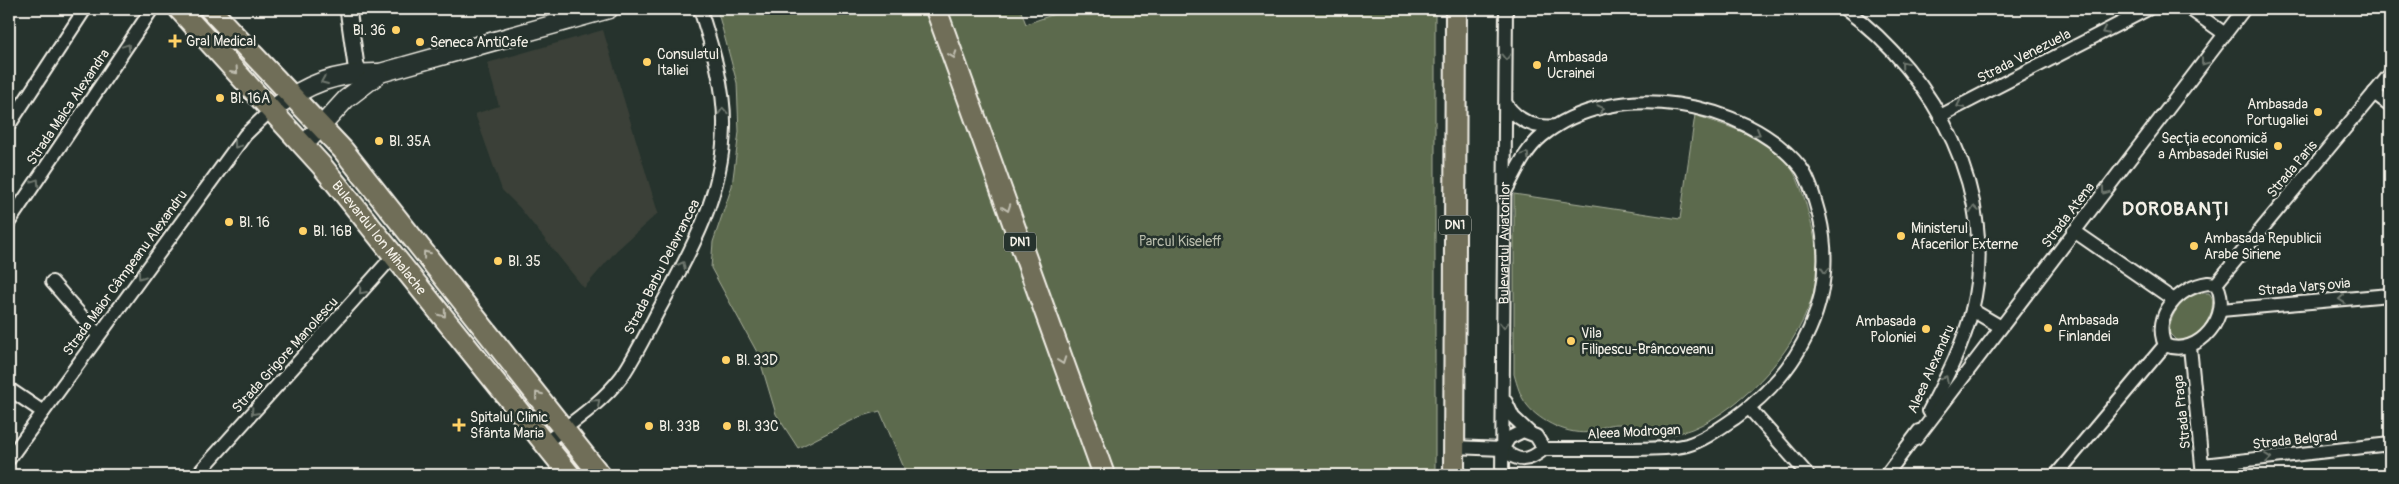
<svg xmlns="http://www.w3.org/2000/svg" width="2399" height="484" font-family="Pangolin,sans-serif">
	<style>
		.built { fill: #3a4038 }
		.green { fill: #5b6b4d; stroke: #a8ae9a }
		.lines { fill: none; stroke-linecap: round; stroke-linejoin: round }
		.minor-casing { stroke: #f4f1e8; stroke-width: 16 }
		.tertiary-casing { stroke: #f4f1e8; stroke-width: 19 }
		.secondary-casing { stroke: #f4f1e8; stroke-width: 21 }
		.primary-casing { stroke: #f4f1e8; stroke-width: 24 }
		.minor { stroke: #26332d; stroke-width: 12 }
		.tertiary { stroke: #26332d; stroke-width: 15 }
		.secondary { stroke: #26332d; stroke-width: 18 }
		.primary { stroke: #706e59; stroke-width: 20 }
		.oneway { stroke: #6e766e }
		.oneway2 { stroke: #bfbdaf }
		.poi-dot { fill: #ffd166; stroke: #26332d; stroke-width: 2 }
		.labels { text-anchor: middle; dominant-baseline: central; stroke-width: 5; stroke-linejoin: round; paint-order: stroke }
		.shield { fill: #26332d; stroke: #b6b8b0; stroke-width: 1 }
		.shield-label { font-size: 12px; font-weight: bold; fill: #f4f1e8 }
		.poi-label { font-size: 14px; fill: #f4f1e8; stroke: #26332d; text-anchor: start }
		.street-label { font-size: 14px; fill: #f4f1e8; stroke: #26332d }
		.park-label { font-size: 14px; fill: #b7bbaa; stroke: #26332d }
		.district-label { font-size: 19px; font-weight: bold; letter-spacing: 1px; fill: #f4f1e8; stroke: #26332d }
	</style>
	<rect width="100%" height="100%" fill="#26332d"/>
	<filter id="ink" filterUnits="userSpaceOnUse"><feTurbulence type="fractalNoise" baseFrequency=".02" numOctaves="2"/><feDisplacementMap in="SourceGraphic" scale="10" xChannelSelector="R" yChannelSelector="G"/><feConvolveMatrix kernelMatrix="1 2 1 2 8 2 1 2 1" color-interpolation-filters="sRGB"/></filter>
	<g filter="url(#ink)">
		<!-- built -->
		<path class="built" d="M603 30 658 213 617 250 584 288 519 207 502 190 475 114 499 106 487 63Z"/>
		<!-- green -->
		<g class="green">
			<path d="M717 9H981L983 12 992 9H1020L1026 24 1069 9H1435V475H907L880 411 859 417 798 448 776 414 758 354 711 268 713 242 732 186 739 132 737 83Z"/>
			<path d="M1695 115C1723 125 1754 133 1778 152 1795 167 1803 191 1808 212 1815 236 1821 262 1815 287 1802 344 1746 407 1692 429 1678 434 1659 438 1644 435 1630 431 1630 421 1609 425 1603 426 1597 431 1591 432 1570 436 1540 422 1527 405 1520 396 1517 385 1514 374V194L1680 219Z"/>
			<path d="M2196 293H2209L2212 297C2216 317 2197 343 2176 340L2170 334C2167 318 2182 299 2196 293Z"/>
		</g>
		<g class="lines">
			<defs>
				<g id="minor">
					<path d="M1845 9C1936 75 2000 196 1972 310 1963 346 1946 378 1929 411"/>
					<path d="M2190 9 2225 34"/>
					<path d="M2374 93 2390 105"/>
					<path d="M1506 104C1518 121 1534 129 1556 126"/>
					<path d="M1940 116 2148 9"/>
					<path d="M9 125 85 9"/>
					<path d="M9 222 152 9"/>
					<path d="M2074 231 2174 300"/>
					<path d="M52 282 98 335"/>
					<path d="M2208 283 2216 284C2234 314 2198 359 2165 345 2152 315 2179 287 2208 283Z"/>
					<path d="M2216 284 2390 74"/>
					<path d="M1972 310 2001 327"/>
					<path d="M2221 310 2390 295"/>
					<path d="M2190 347 2203 475"/>
					<path d="M9 389 43 412"/>
					<path d="M1506 402 1513 417 1530 433"/>
					<path d="M1749 408 1808 475"/>
					<path d="M1916 439 2244 9"/>
					<path d="M545 443C571 423 602 403 622 376 635 357 646 334 657 313 689 255 723 196 724 127 725 87 712 47 700 9"/>
					<path d="M1454 447 1503 449C1518 463 1528 462 1544 449 1572 449 1600 449 1628 449 1647 448 1668 450 1687 445 1704 440 1720 428 1735 418 1802 370 1839 297 1819 215 1815 201 1810 180 1801 168 1746 99 1612 78 1542 136 1524 151 1516 172 1505 192"/>
					<path d="M1503 448 1509 438 1523 431 1536 436 1544 449"/>
					<path d="M9 459 245 135 271 110"/>
					<path d="M2203 465 2390 444"/>
					<path d="M197 475 395 254"/>
					<path id="s1" d="M1502 475 1506 9"/>
					<path d="M1886 475 1919 431"/>
					<path d="M2056 475 2165 345"/>
				</g>
				<path id="tertiary" d="M348 9 357 73"/>
				<g id="secondary">
					<path d="M271 110C307 84 336 72 380 73L609 9"/>
					<path d="M304 145 346 99 380 73"/>
				</g>
				<g id="primary">
					<path id="s2" d="M179 9 322 166 570 475"/>
					<path d="M210 9 343 150 600 475"/>
					<path d="M936 9 1104 475"/>
					<path d="M1454 475 1456 9"/>
				</g>
			</defs>
			<!-- minor casing -->
			<use href="#minor" class="minor-casing"/>
			<!-- tertiary casing -->
			<use href="#tertiary" class="tertiary-casing"/>
			<!-- secondary casing -->
			<use href="#secondary" class="secondary-casing"/>
			<!-- primary casing -->
			<use href="#primary" class="primary-casing"/>
			<!-- minor -->
			<use href="#minor" class="minor"/>
			<!-- tertiary -->
			<use href="#tertiary" class="tertiary"/>
			<!-- secondary -->
			<use href="#secondary" class="secondary"/>
			<!-- primary -->
			<use href="#primary" class="primary"/>
		</g>
		<!-- one-way arrows -->
		<defs><path id="oneway-chevron" d="M-2-3.5L2.5 0L-2 3.5" fill="none" stroke-width="1.6" stroke-linecap="round" stroke-linejoin="round" transform="scale(1.25)"/></defs>
		<g class="oneway">
			<use href="#oneway-chevron" transform="translate(2105 31) rotate(153)"/>
			<use href="#oneway-chevron" transform="translate(127 47) rotate(-56)"/>
			<use href="#oneway-chevron" transform="translate(1506 57) rotate(90)"/>
			<use href="#oneway-chevron" transform="translate(2204 62) rotate(127)"/>
			<use href="#oneway-chevron" transform="translate(1904 64) rotate(-130)"/>
			<use href="#oneway-chevron" transform="translate(324 81) rotate(157)"/>
			<use href="#oneway-chevron" transform="translate(1960 105) rotate(153)"/>
			<use href="#oneway-chevron" transform="translate(1601 109) rotate(-13)"/>
			<use href="#oneway-chevron" transform="translate(723 111) rotate(-94)"/>
			<use href="#oneway-chevron" transform="translate(1757 133) rotate(30)"/>
			<use href="#oneway-chevron" transform="translate(237 145) rotate(127)"/>
			<use href="#oneway-chevron" transform="translate(1526 155) rotate(-56)"/>
			<use href="#oneway-chevron" transform="translate(36 182) rotate(-56)"/>
			<use href="#oneway-chevron" transform="translate(2105 191) rotate(127)"/>
			<use href="#oneway-chevron" transform="translate(1974 209) rotate(-98)"/>
			<use href="#oneway-chevron" transform="translate(682 265) rotate(-63)"/>
			<use href="#oneway-chevron" transform="translate(1825 270) rotate(93)"/>
			<use href="#oneway-chevron" transform="translate(141 276) rotate(126)"/>
			<use href="#oneway-chevron" transform="translate(362 291) rotate(131)"/>
			<use href="#oneway-chevron" transform="translate(2342 299) rotate(175)"/>
			<use href="#oneway-chevron" transform="translate(1504 325) rotate(90)"/>
			<use href="#oneway-chevron" transform="translate(1945 379) rotate(-63)"/>
			<use href="#oneway-chevron" transform="translate(597 402) rotate(-42)"/>
			<use href="#oneway-chevron" transform="translate(254 412) rotate(132)"/>
			<use href="#oneway-chevron" transform="translate(2268 458) rotate(-6)"/>
		</g>
		<g class="oneway2">
			<use href="#oneway-chevron" transform="translate(953 55) rotate(70)"/>
			<use href="#oneway-chevron" transform="translate(235 71) rotate(48)"/>
			<use href="#oneway-chevron" transform="translate(1007 208) rotate(70)"/>
			<use href="#oneway-chevron" transform="translate(426 254) rotate(-128)"/>
			<use href="#oneway-chevron" transform="translate(443 314) rotate(51)"/>
			<use href="#oneway-chevron" transform="translate(1062 361) rotate(70)"/>
			<use href="#oneway-chevron" transform="translate(538 395) rotate(-128)"/>
		</g>
	</g>
	<!-- markers -->
	<g class="poi-dot">
		<circle cx="396" cy="30" r="5"/>
		<path d="M172.5 33.5h5v5h5v5h-5v5h-5v-5h-5v-5h5z"/>
		<circle cx="420" cy="42" r="5"/>
		<circle cx="647" cy="62" r="5"/>
		<circle cx="1537" cy="65" r="5"/>
		<circle cx="220" cy="98" r="5"/>
		<circle cx="2318" cy="112" r="5"/>
		<circle cx="379" cy="141" r="5"/>
		<circle cx="2278" cy="146" r="5"/>
		<circle cx="229" cy="222" r="5"/>
		<circle cx="303" cy="231" r="5"/>
		<circle cx="1901" cy="236" r="5"/>
		<circle cx="2194" cy="246" r="5"/>
		<circle cx="498" cy="261" r="5"/>
		<circle cx="2048" cy="328" r="5"/>
		<circle cx="1926" cy="329" r="5"/>
		<circle cx="1571" cy="341" r="5"/>
		<circle cx="726" cy="360" r="5"/>
		<path d="M456.5 417.5h5v5h5v5h-5v5h-5v-5h-5v-5h5z"/>
		<circle cx="649" cy="426" r="5"/>
		<circle cx="727" cy="426" r="5"/>
	</g>
	<g class="labels">
		<!-- shield labels -->
		<g class="shield">
			<rect x="1439" y="215.5" width="32" height="19" rx="4"/>
			<rect x="1004" y="232.5" width="32" height="19" rx="4"/>
		</g>
		<g class="shield-label">
			<text x="1455" y="225">DN1</text>
			<text x="1020" y="242">DN1</text>
		</g>
		<!-- poi labels -->
		<g class="poi-label">
			<text x="386" y="30" text-anchor="end">Bl. 36</text>
			<text x="186" y="41">Gral Medical</text>
			<text x="430" y="42">Seneca AntiCafe</text>
			<text x="657" y="54">Consulatul<tspan x="657" dy="16">Italiei</tspan></text>
			<text x="1547" y="57">Ambasada<tspan x="1547" dy="16">Ucrainei</tspan></text>
			<text x="230" y="98">Bl. 16A</text>
			<text x="2308" y="104" text-anchor="end">Ambasada<tspan x="2308" dy="16">Portugaliei</tspan></text>
			<text x="2268" y="138" text-anchor="end">Secţia economică<tspan x="2268" dy="16">a Ambasadei Rusiei</tspan></text>
			<text x="389" y="141">Bl. 35A</text>
			<text x="239" y="222">Bl. 16</text>
			<text x="1911" y="228">Ministerul<tspan x="1911" dy="16">Afacerilor Externe</tspan></text>
			<text x="313" y="231">Bl. 16B</text>
			<text x="2204" y="238">Ambasada Republicii<tspan x="2204" dy="16">Arabe Siriene</tspan></text>
			<text x="508" y="261">Bl. 35</text>
			<text x="2058" y="320">Ambasada<tspan x="2058" dy="16">Finlandei</tspan></text>
			<text x="1916" y="321" text-anchor="end">Ambasada<tspan x="1916" dy="16">Poloniei</tspan></text>
			<text x="1581" y="333">Vila<tspan x="1581" dy="16">Filipescu-Brâncoveanu</tspan></text>
			<text x="736" y="360">Bl. 33D</text>
			<text x="470" y="417">Spitalul Clinic<tspan x="470" dy="16">Sfânta Maria</tspan></text>
			<text x="659" y="426">Bl. 33B</text>
			<text x="737" y="426">Bl. 33C</text>
		</g>
		<!-- street labels -->
		<g class="street-label">
			<text transform="translate(2024 56) rotate(-27)">Strada Venezuela</text>
			<text transform="translate(68 107) rotate(-56)">Strada Maica Alexandra</text>
			<text transform="translate(2292 169) rotate(-50)">Strada Paris</text>
			<text transform="translate(2068 215) rotate(-53)">Strada Atena</text>
			<text stroke="none"><textPath href="#s2" startOffset="304">Bulevardul Ion Mihalache</textPath></text>
			<text stroke="none"><textPath href="#s1" startOffset="232">Bulevardul Aviatorilor</textPath></text>
			<text transform="translate(662 267) rotate(-63)">Strada Barbu Delavrancea</text>
			<text transform="translate(125 273) rotate(-54)">Strada Maior Câmpeanu Alexandru</text>
			<text transform="translate(2304 287) rotate(-5)">Strada Varșovia</text>
			<text transform="translate(285 355) rotate(-48)">Strada Grigore Manolescu</text>
			<text transform="translate(1931 369) rotate(-66)">Aleea Alexandru</text>
			<text transform="translate(2182 412) rotate(-96)">Strada Praga</text>
			<text transform="translate(1634 432) rotate(-3)">Aleea Modrogan</text>
			<text transform="translate(2295 440) rotate(-6)">Strada Belgrad</text>
		</g>
		<!-- park labels -->
		<g class="park-label">
			<text x="1180" y="241">Parcul Kiseleff</text>
		</g>
		<!-- district labels -->
		<g class="district-label">
			<text x="2176" y="209">DOROBANȚI</text>
		</g>
	</g>
	<!-- margin -->
	<rect width="2399" height="484" fill="none" stroke="#26332d" stroke-width="30"/>
	<rect x="15" y="15" width="2369" height="454" fill="none" stroke="#f4f1e8" stroke-width="2" filter="url(#ink)"/>
</svg>
